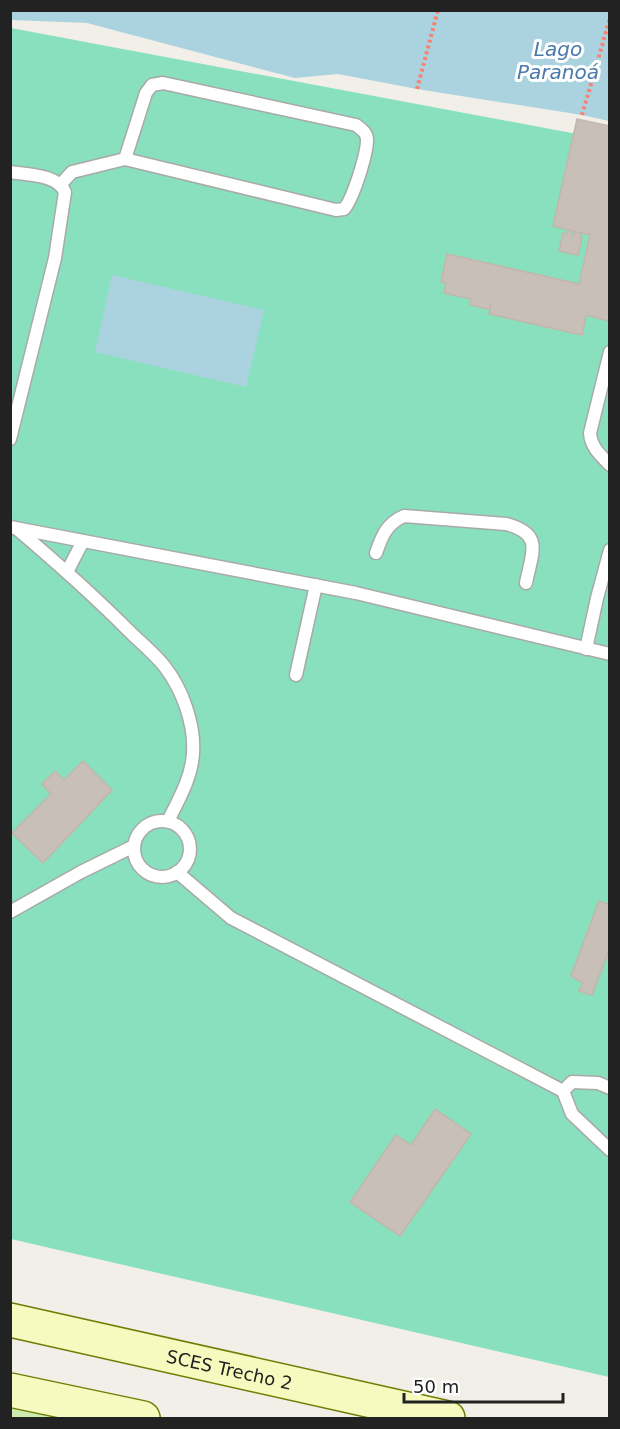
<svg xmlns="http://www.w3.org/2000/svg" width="620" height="1429" font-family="'DejaVu Sans',sans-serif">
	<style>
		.grass { fill: #cdebb0 }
		.pitch { fill: #88e0be }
		.water { fill: #aad3df }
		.building { fill: #c7bfb8; stroke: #c4b6ab; stroke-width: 1.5 }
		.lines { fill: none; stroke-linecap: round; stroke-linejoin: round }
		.lane-casing { stroke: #a9a9a9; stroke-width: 15 }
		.secondary-casing { stroke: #707d05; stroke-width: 36 }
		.path { stroke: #fa8072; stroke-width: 4; stroke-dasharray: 3 3; stroke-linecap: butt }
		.lane { stroke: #fff; stroke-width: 12 }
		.secondary { stroke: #f7fabf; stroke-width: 33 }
		.labels { text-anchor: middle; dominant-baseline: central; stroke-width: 6; stroke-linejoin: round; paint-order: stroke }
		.street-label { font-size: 18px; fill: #222; stroke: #fff }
		.water-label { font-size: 20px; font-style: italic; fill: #4a7aab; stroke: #fff }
	</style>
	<rect width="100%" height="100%" fill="#f2efe9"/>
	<!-- grass -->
	<path class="grass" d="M11 1406 68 1418H11Z"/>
	<!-- pitch -->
	<path class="pitch" d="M11 28 609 140V1377L11 1239Z"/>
	<!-- water -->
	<g class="water">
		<path d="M11 10 609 11V121L582 115 417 89 338 74 295 78 87 23 11 20Z"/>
		<path d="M112 275 264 310 246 387 95 352Z"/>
	</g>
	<!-- building -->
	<g class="building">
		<path d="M577 119 610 126 609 321 586 315 582 335 489 314 491 304 489 309 474 306 470 304 471 299 444 293 446 284 441 282 447 254 579 284 590 235 553 226Z"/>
		<path d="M568 230 572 231 571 235 574 236 575 232 581 233 580 237 582 238 578 255 559 251 563 233 567 234Z"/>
		<path d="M83 761 112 790 43 863 12 833 51 794 42 784 55 771 64 780Z"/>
		<path d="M599 901 610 905V948L592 995 579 991 583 983 571 976Z"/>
		<path d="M435 1109 471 1134 400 1236 350 1202 396 1135 411 1145Z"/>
	</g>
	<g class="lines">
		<defs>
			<g id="lane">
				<path d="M10 172C28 175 57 174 65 192L55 258 10 439"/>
				<path d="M61 184 72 172 125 159 336 210 344 209C353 199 367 154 367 140 367 132 361 129 356 125L163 83 152 85 146 93 125 159"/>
				<path d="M610 352 590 433C591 447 600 455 610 465"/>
				<path d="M10 527 356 593 610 654"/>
				<path d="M17 529C56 562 93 595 129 631 141 643 155 654 165 667 182 689 195 724 193 753 192 777 178 801 168 821"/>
				<path d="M376 553C382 536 386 524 404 516L506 524C544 534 532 552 526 583"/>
				<path d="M67 572 83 541"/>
				<path d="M586 649 597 598 610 550"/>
				<path d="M296 675 316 585"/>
				<circle cx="162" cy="849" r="28"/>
				<path d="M177 872 231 918 563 1091 572 1114 610 1150"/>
				<path d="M10 912 81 872 134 846"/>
				<path d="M563 1091 572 1082 598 1083 610 1088"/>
			</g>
			<g id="secondary">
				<path id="s1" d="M10 1320 448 1418"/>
				<path d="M10 1390 143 1418"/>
			</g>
		</defs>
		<!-- lane casing -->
		<use href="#lane" class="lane-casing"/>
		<!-- secondary casing -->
		<use href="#secondary" class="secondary-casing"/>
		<!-- path -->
		<g class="path">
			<path d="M417 89 438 10"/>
			<path d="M582 115 610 18"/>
		</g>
		<!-- lane -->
		<use href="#lane" class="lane"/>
		<!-- secondary -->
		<use href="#secondary" class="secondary"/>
	</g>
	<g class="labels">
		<!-- street labels -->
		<g class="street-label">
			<text stroke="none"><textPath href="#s1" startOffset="225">SCES Trecho 2</textPath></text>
		</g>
		<!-- water labels -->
		<g class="water-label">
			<text x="558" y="49">Lago<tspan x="558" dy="23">Paranoá</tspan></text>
		</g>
	</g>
	<!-- border -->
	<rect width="620" height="1429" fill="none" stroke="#222222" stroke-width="24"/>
	<!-- scale -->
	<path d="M404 1393v9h159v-9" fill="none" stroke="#222222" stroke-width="3"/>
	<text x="413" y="1393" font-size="18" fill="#222222" stroke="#ffffff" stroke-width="4.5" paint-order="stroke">50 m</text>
</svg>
